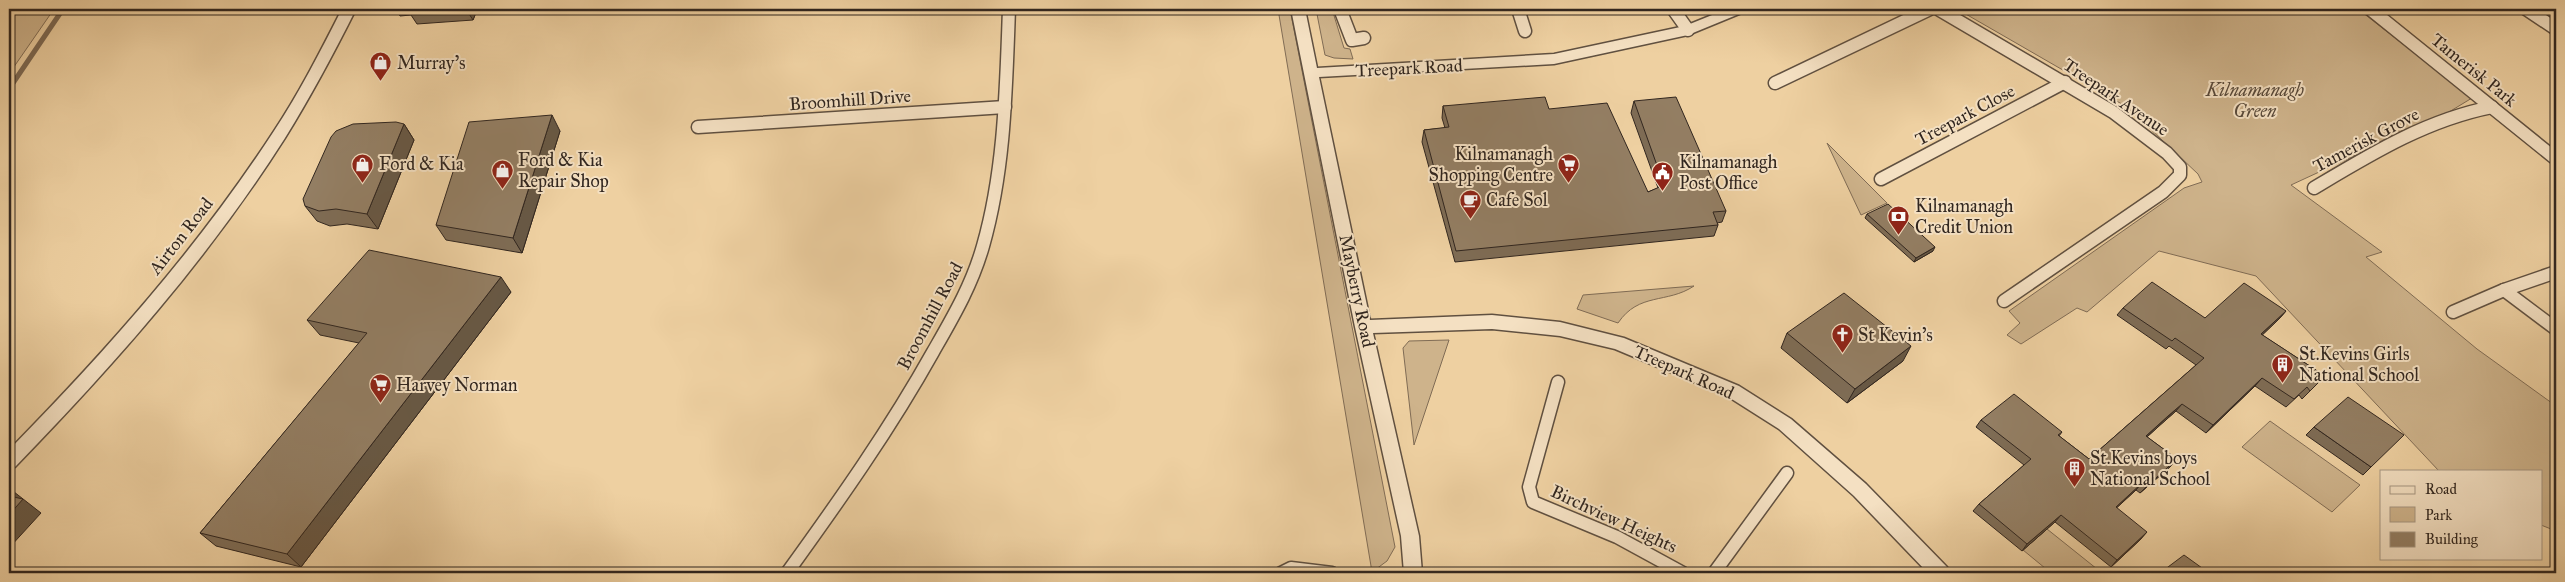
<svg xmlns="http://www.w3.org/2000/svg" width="2565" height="582" font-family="'IM FELL Great Primer',serif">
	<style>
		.green { fill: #ceb38b; stroke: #806c55 }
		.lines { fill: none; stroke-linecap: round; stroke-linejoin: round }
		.stream { stroke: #7c6953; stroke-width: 5 }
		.minor-casing { stroke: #605040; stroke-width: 15 }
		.tertiary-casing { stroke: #605040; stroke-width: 3 }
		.minor { stroke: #f4e0c2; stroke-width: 12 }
		.tertiary { fill: #f4e0c2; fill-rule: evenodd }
		.wall { fill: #7e6c55; stroke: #31261f }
		.shaded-wall { fill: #675845; stroke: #31261f }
		.building { fill: #937e63; stroke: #31261f }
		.labels { text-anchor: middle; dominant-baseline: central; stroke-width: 4; stroke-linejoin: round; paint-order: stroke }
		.poi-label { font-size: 18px; fill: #31261f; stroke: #f4e0c2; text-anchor: start }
		.street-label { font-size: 18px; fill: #31261f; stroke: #f4e0c2 }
		.park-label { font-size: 18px; font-style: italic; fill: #58493a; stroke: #f4e0c2 }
	</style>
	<rect width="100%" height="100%" fill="#eed0a1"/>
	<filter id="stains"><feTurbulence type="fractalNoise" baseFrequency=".004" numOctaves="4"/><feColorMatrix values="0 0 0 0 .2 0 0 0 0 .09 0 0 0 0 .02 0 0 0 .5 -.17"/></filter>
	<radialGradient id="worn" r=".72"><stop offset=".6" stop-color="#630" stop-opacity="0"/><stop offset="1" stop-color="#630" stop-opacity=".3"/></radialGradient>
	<!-- green -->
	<g class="green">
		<path d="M9 9H54L9 74Z"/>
		<path d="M1278 9H1290L1395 547 1387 561 1372 572Z"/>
		<path d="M1316 9H1332L1344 48 1350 49 1353 59 1334 58 1325 55Z"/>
		<path d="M1957 9H2358L2472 98 2449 112 2291 185 2382 252 2366 257 2477 349 2556 406V531L2541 525V471H2439L2256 276 2159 251 2087 312 2077 308 2021 344 2007 335 2020 323 2009 311 2184 188 2202 182 2198 174 2127 107Z"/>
		<path d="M1827 143 1887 203 1861 215Z"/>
		<path d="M1694 286C1667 304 1639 292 1618 323L1577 309 1583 295Z"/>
		<path d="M1449 340 1414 445 1403 348 1409 341Z"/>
		<path d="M2270 421 2360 485 2332 512 2242 447Z"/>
		<path d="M2047 529 2102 573H2051L2023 550Z"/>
	</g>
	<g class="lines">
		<!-- stream -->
		<path class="stream" d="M9 89 63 9"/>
		<defs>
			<g id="minor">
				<path d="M1340 9 1352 40 1364 38"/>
				<path d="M1518 9 1525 31"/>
				<path d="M1673 9 1688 30"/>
				<path d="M1938 9 2113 112 2167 153 2180 167V175L2163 192 2004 301"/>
				<path d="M2370 9 2556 159"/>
				<path d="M2526 9 2556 29"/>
				<path d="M1775 83 1930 9"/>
				<path d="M698 127 1005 107"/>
				<path d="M1881 179 2065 82"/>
				<path d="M2314 188C2371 154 2426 120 2492 107"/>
				<path d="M2504 290 2556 329"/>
				<path d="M2453 312 2504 290 2556 272"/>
				<path d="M1558 382 1529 487 1533 502 1617 537 1683 573"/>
				<path d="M787 573C839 501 890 429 933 352 953 317 972 285 983 246 1005 169 1006 88 1009 9"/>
				<path d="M1281 573 1291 568 1332 573"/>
				<path d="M1714 573 1787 473"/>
			</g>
			<g id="tertiary">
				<path d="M342 9H356C334 53 311 96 285 138 208 259 114 365 15 467L9 470V450C106 351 198 248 274 131 300 92 321 50 342 9Z"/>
				<path d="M1291 9H1305L1317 68 1554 54 1685 26 1727 9H1746L1744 12 1688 35 1554 64 1319 77 1370 320 1492 315 1560 322 1624 338 1739 386 1791 419 1866 484 1947 567 1949 573H1928L1854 496 1779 429 1727 396 1615 349 1560 336 1492 329 1373 333 1419 536 1422 573H1404L1401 536 1355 327Z"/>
			</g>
		</defs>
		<!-- minor casing -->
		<use href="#minor" class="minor-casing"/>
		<!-- tertiary casing -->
		<use href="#tertiary" class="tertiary-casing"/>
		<!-- minor -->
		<use href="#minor" class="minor"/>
		<!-- tertiary -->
		<use href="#tertiary" class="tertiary"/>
	</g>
	<!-- wall -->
	<g class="wall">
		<path d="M396 9H496L477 10 473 20 417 24 411 15 400 16Z"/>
		<path d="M1634 101 1726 211 1722 222 1717 223 1718 225 1714 236 1455 262 1422 142 1424 130 1445 128 1442 118 1443 106 1549 109 1648 192 1658 188 1631 113Z"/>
		<path d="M404 124 414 140 378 229 347 224 330 226 317 221 305 206Z"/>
		<path d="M560 131 522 253 446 240 436 225Z"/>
		<path d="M1867 214 1933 251 1914 262 1865 218Z"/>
		<path d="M511 292 301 567 216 546 200 533 359 343 320 335 307 320Z"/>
		<path d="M2123 308 2205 318 2286 311 2279 319 2262 335 2325 376 2302 399 2299 395 2286 407 2255 386 2206 433 2176 411 2161 424 2147 437 2177 459 2170 467 2140 493 2136 490 2116 508 2141 539 2111 567 2055 522 2022 551 1973 511 1979 504 2024 465 1976 427 1981 420 2062 432 2059 436 2089 459 2196 365 2169 346 2166 349 2117 315Z"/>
		<path d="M1787 333 1903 361 1847 403 1781 348Z"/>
		<path d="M2314 427 2371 467 2363 475 2306 435Z"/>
	</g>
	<!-- shaded-wall -->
	<g class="shaded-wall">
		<path d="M466 9H476L477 10 473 20Z"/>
		<path d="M552 115 560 131 522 253 513 238Z"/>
		<path d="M404 124 414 140 378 229 367 214Z"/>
		<path d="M1935 247 1933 251 1914 262 1916 258Z"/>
		<path d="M501 277 511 292 301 567 287 554Z"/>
		<path d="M2286 311 2279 319 2255 342 2261 334Z"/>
		<path d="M1911 346 1903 361 1847 403 1855 389Z"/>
		<path d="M2262 378 2255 386 2206 433 2213 425Z"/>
		<path d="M2182 404 2176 411 2139 444 2146 436Z"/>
		<path d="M2177 459 2170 467 2140 493 2147 486Z"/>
		<path d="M2142 483 2136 490 2109 515 2116 507Z"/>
		<path d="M9 488 41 513 9 548Z"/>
		<path d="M2061 515 2055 522 2022 551 2027 544Z"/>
		<path d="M2147 532 2141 539 2111 567 2117 560Z"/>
	</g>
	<!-- building -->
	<g class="building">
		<path d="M1545 97 1549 109 1607 103 1648 192 1664 185 1634 101 1676 97 1726 211 1713 212 1718 225 1456 251 1424 130 1449 127 1443 106Z"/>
		<path d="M552 115 513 238 436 225 469 122Z"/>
		<path d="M396 122 404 124 367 214 336 209 319 211 305 206 303 199 331 137 336 131 353 124Z"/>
		<path d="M1888 204 1935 247 1916 258 1867 214Z"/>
		<path d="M369 250 501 277 287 554 200 533 367 333 307 320Z"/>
		<path d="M2152 282 2205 318 2244 283 2286 311 2261 334 2325 376 2310 391 2307 387 2294 399 2262 378 2213 425 2182 404 2168 416 2146 436 2177 459 2147 486 2142 483 2116 507 2147 532 2117 560 2061 515 2027 544 1979 504 2031 459 1981 420 2014 394 2062 432 2058 435 2089 459 2204 358 2175 338 2172 341 2123 308Z"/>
		<path d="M1844 293 1911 346 1855 389 1787 333Z"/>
		<path d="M2348 397 2404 435 2371 467 2314 427Z"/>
		<path d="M9 496 23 499 9 515Z"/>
		<path d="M2184 555 2209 573H2160Z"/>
	</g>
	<!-- icons -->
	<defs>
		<symbol id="shop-pin" viewBox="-11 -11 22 30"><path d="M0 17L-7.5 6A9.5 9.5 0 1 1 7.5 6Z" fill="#8f2418" stroke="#f4e0c2"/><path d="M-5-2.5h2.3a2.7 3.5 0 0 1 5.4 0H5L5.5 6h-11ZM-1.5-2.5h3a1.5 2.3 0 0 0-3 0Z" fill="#fff"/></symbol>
		<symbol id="supermarket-pin" viewBox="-11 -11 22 30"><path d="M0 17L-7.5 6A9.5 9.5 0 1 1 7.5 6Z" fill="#8f2418" stroke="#f4e0c2"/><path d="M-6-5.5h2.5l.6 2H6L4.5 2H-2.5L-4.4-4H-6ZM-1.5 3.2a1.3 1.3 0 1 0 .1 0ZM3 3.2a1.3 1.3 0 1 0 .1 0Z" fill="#fff"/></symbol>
		<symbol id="civic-pin" viewBox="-11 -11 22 30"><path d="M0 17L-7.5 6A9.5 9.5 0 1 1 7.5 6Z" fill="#8f2418" stroke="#f4e0c2"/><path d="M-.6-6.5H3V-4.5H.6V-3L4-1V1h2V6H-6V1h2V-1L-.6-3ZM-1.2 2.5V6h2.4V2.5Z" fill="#fff"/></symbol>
		<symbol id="cafe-pin" viewBox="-11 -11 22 30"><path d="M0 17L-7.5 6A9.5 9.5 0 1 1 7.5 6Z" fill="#8f2418" stroke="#f4e0c2"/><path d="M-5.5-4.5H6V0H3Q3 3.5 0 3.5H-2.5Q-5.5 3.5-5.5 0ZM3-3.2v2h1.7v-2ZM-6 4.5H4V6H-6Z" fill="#fff"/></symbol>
		<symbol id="bank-pin" viewBox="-11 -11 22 30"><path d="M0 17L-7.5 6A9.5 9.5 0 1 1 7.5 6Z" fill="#8f2418" stroke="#f4e0c2"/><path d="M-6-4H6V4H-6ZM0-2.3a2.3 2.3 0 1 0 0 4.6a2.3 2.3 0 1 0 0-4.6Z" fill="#fff"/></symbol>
		<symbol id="church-pin" viewBox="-11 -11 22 30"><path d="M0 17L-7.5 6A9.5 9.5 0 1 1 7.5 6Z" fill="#8f2418" stroke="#f4e0c2"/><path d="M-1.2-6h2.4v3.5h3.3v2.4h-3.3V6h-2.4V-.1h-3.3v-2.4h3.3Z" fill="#fff"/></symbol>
		<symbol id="building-pin" viewBox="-11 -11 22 30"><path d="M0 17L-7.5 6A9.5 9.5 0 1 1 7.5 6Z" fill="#8f2418" stroke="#f4e0c2"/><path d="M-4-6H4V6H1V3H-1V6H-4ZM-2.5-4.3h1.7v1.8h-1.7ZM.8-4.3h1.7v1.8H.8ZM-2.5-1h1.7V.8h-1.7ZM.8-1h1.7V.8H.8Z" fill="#fff"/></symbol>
	</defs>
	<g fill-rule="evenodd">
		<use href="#shop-pin" x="368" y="50" width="25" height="34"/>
		<use href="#shop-pin" x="350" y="152" width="25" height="34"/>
		<use href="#supermarket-pin" x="1556" y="152" width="25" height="34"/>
		<use href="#shop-pin" x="490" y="158" width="25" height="34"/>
		<use href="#civic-pin" x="1650" y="160" width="25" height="34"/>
		<use href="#cafe-pin" x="1458" y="188" width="25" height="34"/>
		<use href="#bank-pin" x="1886" y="204" width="25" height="34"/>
		<use href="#church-pin" x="1830" y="322" width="25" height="34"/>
		<use href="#building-pin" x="2270" y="352" width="25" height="34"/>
		<use href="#supermarket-pin" x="368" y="372" width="25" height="34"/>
		<use href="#building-pin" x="2062" y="456" width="25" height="34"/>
	</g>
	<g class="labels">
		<!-- poi labels -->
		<g class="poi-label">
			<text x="397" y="63">Murray's</text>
			<text x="1553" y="154" text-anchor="end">Kilnamanagh<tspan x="1553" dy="21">Shopping Centre</tspan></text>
			<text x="518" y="160">Ford &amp; Kia<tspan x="518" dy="21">Repair Shop</tspan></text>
			<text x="1679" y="162">Kilnamanagh<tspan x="1679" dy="21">Post Office</tspan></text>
			<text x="379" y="164">Ford &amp; Kia</text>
			<text x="1486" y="200">Cafe Sol</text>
			<text x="1915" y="206">Kilnamanagh<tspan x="1915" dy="21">Credit Union</tspan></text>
			<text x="1858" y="335">St Kevin's</text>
			<text x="2299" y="354">St.Kevins Girls<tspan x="2299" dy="21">National School</tspan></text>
			<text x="396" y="385">Harvey Norman</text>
			<text x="2090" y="458">St.Kevins boys<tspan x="2090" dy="21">National School</tspan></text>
		</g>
		<!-- street labels -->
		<g class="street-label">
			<text transform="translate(1409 68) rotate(-3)">Treepark Road</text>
			<text transform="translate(2474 70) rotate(39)">Tamerisk Park</text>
			<text transform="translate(2116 97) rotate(34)">Treepark Avenue</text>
			<text transform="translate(850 100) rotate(-4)">Broomhill Drive</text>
			<text transform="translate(1965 115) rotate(-28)">Treepark Close</text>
			<text transform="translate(2366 140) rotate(-28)">Tamerisk Grove</text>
			<text transform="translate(181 236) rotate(-52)">Airton Road</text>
			<text transform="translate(1357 291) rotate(78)">Mayberry Road</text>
			<text transform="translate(930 316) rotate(-62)">Broomhill Road</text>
			<text transform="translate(1684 372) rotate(24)">Treepark Road</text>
			<text transform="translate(1614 519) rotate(25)">Birchview Heights</text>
		</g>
		<!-- park labels -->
		<g class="park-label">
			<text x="2255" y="90">Kilnamanagh<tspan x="2255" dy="21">Green</tspan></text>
		</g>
	</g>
	<!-- margin -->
	<rect width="2565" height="582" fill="none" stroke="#eed0a1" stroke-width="30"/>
	<rect x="10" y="10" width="2545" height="562" fill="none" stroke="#31261f" stroke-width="2.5"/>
	<rect x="15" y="15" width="2535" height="552" fill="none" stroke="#31261f"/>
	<!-- legend -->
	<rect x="2380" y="470" width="162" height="90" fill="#f4e0c2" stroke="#a69681"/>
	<rect x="2390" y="486" width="25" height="8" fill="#f4e0c2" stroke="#a69681"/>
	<text x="2425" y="494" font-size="15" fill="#31261f">Road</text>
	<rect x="2390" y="507" width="25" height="15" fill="#ceb38b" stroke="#a69681"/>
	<text x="2425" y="520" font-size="15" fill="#31261f">Park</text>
	<rect x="2390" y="532" width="25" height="15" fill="#937e63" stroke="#a69681"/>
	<text x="2425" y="544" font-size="15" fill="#31261f">Building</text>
	<rect width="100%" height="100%" filter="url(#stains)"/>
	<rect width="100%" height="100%" fill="url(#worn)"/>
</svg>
